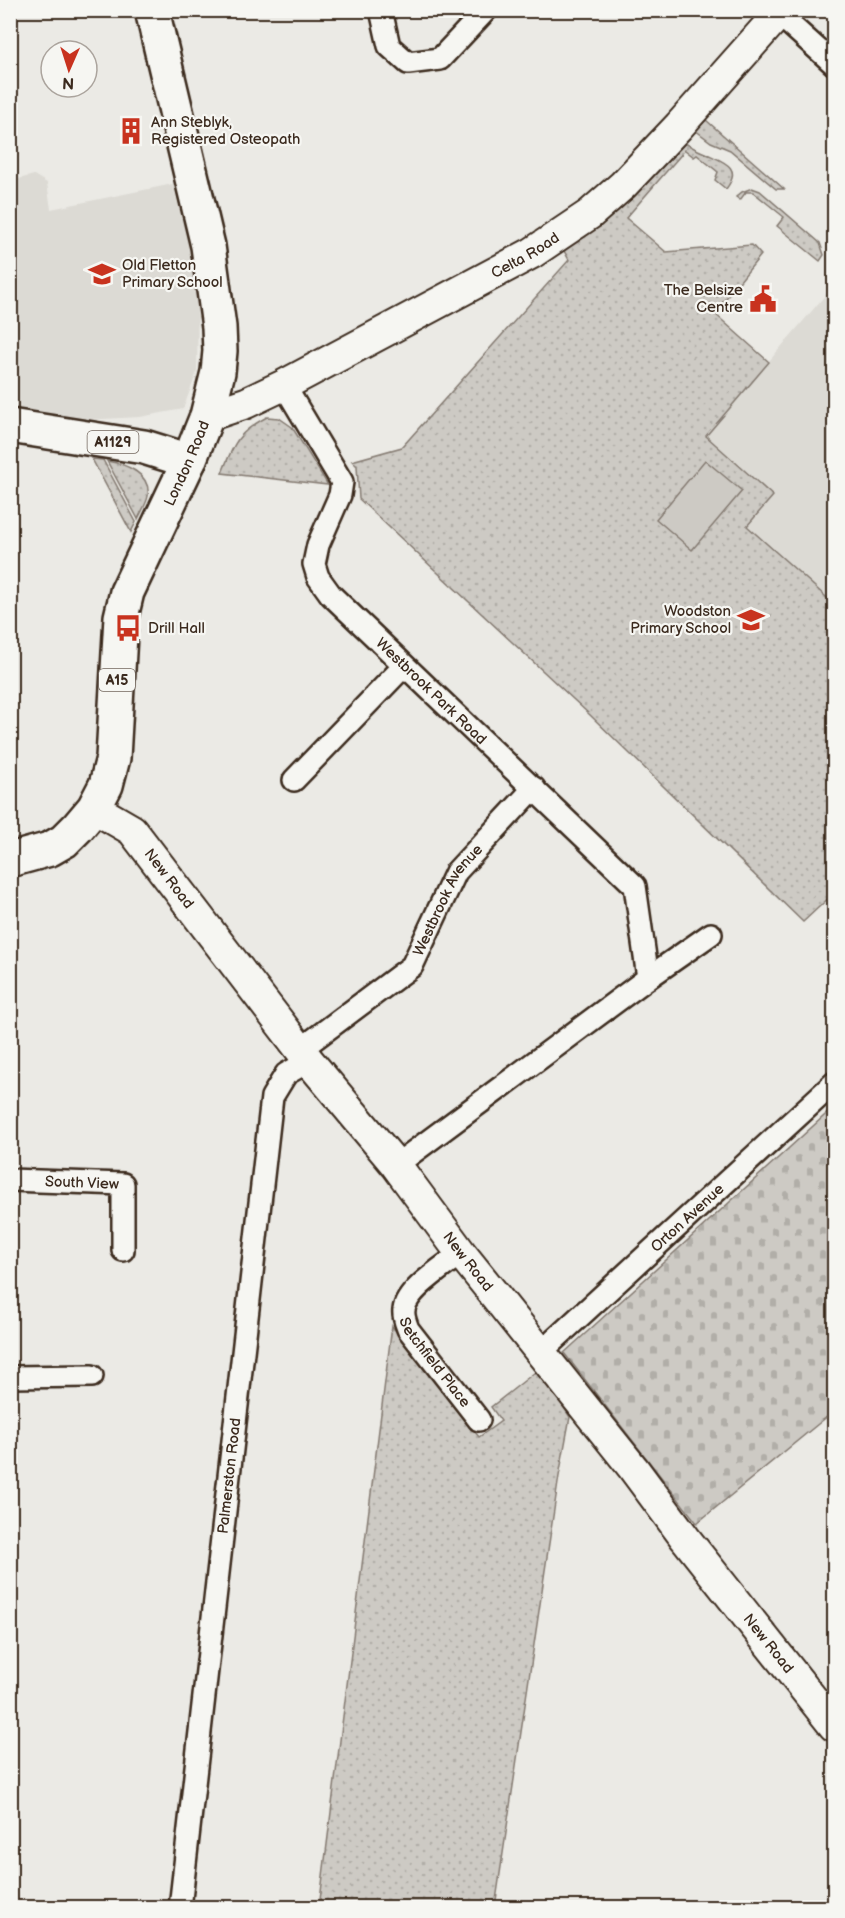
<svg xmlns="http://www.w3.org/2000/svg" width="845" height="1918" font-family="'Balsamiq Sans',sans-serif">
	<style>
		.built { fill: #dcdad4 }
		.green { fill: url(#green-dots); stroke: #847a71; stroke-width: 1.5 }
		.cemetery { fill: url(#cemetery-stones); stroke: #847a71; stroke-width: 1.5 }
		.pitch { fill: #cdcac4; stroke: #847a71; stroke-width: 1.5 }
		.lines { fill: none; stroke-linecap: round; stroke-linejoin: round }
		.street-casing { stroke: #3b2a1e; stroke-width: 26 }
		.secondary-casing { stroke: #3b2a1e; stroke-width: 34 }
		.primary-casing { stroke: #3b2a1e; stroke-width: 38 }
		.street { stroke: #f6f6f2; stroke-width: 21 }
		.secondary { stroke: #f6f6f2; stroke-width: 30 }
		.primary { stroke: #f6f6f2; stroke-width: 33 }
		.labels { text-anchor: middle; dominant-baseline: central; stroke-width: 4.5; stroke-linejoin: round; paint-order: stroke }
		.shield { fill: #f6f6f2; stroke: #73675e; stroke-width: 1.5 }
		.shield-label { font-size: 14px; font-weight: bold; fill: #3b2a1e }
		.poi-label { font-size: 15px; fill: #3b2a1e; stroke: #f6f6f2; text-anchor: start }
		.street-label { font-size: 15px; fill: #3b2a1e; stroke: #f6f6f2 }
	</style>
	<defs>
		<pattern id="green-dots" width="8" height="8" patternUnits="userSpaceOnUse" patternTransform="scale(1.5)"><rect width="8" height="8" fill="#cdcac4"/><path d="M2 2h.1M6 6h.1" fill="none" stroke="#b1aea8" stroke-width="1.8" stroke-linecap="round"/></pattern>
		<pattern id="cemetery-stones" width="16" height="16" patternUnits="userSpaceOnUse" patternTransform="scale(1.5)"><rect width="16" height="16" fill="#cdcac4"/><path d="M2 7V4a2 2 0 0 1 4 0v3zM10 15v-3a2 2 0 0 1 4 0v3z" fill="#b1aea8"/></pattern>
	</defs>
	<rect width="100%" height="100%" fill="#ebeae5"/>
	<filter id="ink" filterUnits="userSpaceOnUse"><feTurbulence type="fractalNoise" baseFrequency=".0167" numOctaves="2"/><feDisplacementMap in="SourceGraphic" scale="12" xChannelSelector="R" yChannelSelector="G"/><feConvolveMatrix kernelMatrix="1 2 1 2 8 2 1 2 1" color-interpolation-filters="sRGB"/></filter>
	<g filter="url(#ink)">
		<!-- built -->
		<g class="built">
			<path d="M34 175 47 183 51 209 173 184 190 249 198 299 197 372 183 409 140 417 84 420 11 410V181Z"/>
			<path d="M834 285V893L803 922 747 525 773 495 705 436Z"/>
		</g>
		<!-- green -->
		<g class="green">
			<path d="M706 120 784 189H776L730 150 711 142 695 130Z"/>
			<path d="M683 142C690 146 697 150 705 153 721 161 744 166 726 189L715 180 718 172 697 155 694 157 685 150 626 218 666 252 752 245 761 255 714 313 769 362 706 436 773 496 747 526 834 604V893L803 922 589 714 359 499 357 466 352 461 402 447 569 260 563 249 618 211 633 197Z"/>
			<path d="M752 188 760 191 820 243 824 255 820 261 777 226 784 217 753 192H746L740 200 736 197 742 192Z"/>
			<path d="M267 417 279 418 292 427 328 485 222 473C234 443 237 433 267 417Z"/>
			<path d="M92 459 103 460 136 522 131 532Z"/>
			<path d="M107 461C125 464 151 473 148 496 147 503 141 512 138 519Z"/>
			<path d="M392 1326 479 1437 501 1421 491 1407 539 1369 570 1417 559 1476 495 1907 319 1908Z"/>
		</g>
		<!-- cemetery -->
		<path class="cemetery" d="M834 1107V1411L697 1523 564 1353Z"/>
		<!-- pitch -->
		<path class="pitch" d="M705 460 742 491 692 550 656 519Z"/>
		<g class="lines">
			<defs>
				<g id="street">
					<path d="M381 10 389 46 408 63 440 59 486 10"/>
					<path d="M774 10 834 64"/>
					<path id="s1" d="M284 385 342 482 340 495 318 545 314 564 318 577 331 595 635 886 648 978"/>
					<path d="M294 780 404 666"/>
					<path id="s2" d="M301 1049 412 966 456 872 534 788"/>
					<path d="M396 1165 648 978 711 934"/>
					<path id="s3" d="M10 1180 123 1184V1250"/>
					<path id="s4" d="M461 1253C445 1266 406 1290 404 1310 403 1317 406 1323 408 1329L479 1420"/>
					<path id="s5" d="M540 1353 834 1083"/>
					<path d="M10 1377 92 1376"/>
					<path id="s6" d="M180 1908 272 1097 286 1074 309 1061"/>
				</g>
				<g id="secondary">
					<path id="s7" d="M207 416 246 403 284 385 532 253 590 214 623 185 679 126 782 10"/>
					<path id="s8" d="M94 808 132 830 309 1061 396 1165 461 1253 633 1468 685 1538 834 1726"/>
				</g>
				<g id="primary">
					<path d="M10 426 144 447 189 461"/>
					<path id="s9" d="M10 860 50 849 64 841 78 827 94 808 106 785 113 758 121 617 127 592 189 461 207 416 218 372 220 351 219 327 208 246 152 10"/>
				</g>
			</defs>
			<!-- street casing -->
			<use href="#street" class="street-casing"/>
			<!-- secondary casing -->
			<use href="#secondary" class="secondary-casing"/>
			<!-- primary casing -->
			<use href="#primary" class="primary-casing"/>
			<!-- street -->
			<use href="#street" class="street"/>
			<!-- secondary -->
			<use href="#secondary" class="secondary"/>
			<!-- primary -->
			<use href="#primary" class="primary"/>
		</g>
	</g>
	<!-- icons -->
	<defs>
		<symbol id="building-bare" viewBox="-9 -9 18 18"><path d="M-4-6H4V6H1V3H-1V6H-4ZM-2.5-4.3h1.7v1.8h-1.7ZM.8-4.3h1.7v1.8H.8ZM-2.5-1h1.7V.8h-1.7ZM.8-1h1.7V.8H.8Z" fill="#c8321e" stroke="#f6f6f2" stroke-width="2.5" paint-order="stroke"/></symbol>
		<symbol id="school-bare" viewBox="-9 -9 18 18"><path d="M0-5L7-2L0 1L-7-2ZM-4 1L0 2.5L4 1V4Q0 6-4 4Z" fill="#c8321e" stroke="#f6f6f2" stroke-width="2.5" paint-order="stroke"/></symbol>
		<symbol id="civic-bare" viewBox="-9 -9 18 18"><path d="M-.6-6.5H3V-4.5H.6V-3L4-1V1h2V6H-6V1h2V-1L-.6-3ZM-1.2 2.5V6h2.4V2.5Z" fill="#c8321e" stroke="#f6f6f2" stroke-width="2.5" paint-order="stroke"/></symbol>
		<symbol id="bus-bare" viewBox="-9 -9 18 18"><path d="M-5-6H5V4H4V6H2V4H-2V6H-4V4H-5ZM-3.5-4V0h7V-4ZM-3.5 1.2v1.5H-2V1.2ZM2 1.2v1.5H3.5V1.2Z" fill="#c8321e" stroke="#f6f6f2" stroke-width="2.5" paint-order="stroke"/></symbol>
	</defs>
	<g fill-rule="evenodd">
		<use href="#building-bare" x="112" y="112" width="38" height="38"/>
		<use href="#school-bare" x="83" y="255" width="38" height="38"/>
		<use href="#civic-bare" x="744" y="280" width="38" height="38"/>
		<use href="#school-bare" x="732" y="601" width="38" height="38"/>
		<use href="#bus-bare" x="109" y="609" width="38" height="38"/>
	</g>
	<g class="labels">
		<!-- shield labels -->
		<g class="shield">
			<rect x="87.5" y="431" width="51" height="22" rx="4.5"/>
			<rect x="99" y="669" width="36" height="22" rx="4.5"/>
		</g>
		<g class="shield-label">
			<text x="113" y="442">A1129</text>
			<text x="117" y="680">A15</text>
		</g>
		<!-- poi labels -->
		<g class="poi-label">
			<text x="151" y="122">Ann Steblyk,<tspan x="151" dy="17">Registered Osteopath</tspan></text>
			<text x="122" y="265">Old Fletton<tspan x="122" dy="17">Primary School</tspan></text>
			<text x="743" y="290" text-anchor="end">The Belsize<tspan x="743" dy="17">Centre</tspan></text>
			<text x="731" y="611" text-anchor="end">Woodston<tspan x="731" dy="17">Primary School</tspan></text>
			<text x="148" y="628">Drill Hall</text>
		</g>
		<!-- street labels -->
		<g class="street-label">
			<text stroke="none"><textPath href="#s7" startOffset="357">Celta Road</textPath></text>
			<text stroke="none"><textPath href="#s9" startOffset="465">London Road</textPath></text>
			<text stroke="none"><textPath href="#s1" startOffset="375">Westbrook Park Road</textPath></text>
			<text stroke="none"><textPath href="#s8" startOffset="105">New Road</textPath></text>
			<text stroke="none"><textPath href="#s2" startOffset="214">Westbrook Avenue</textPath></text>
			<text stroke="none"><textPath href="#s3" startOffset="72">South View</textPath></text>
			<text stroke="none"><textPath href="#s5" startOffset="200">Orton Avenue</textPath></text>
			<text stroke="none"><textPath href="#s8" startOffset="591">New Road</textPath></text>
			<text stroke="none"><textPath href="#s4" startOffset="144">Setchfield Place</textPath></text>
			<text stroke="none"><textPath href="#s6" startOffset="435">Palmerston Road</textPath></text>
			<text stroke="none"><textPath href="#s8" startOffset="1077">New Road</textPath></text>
		</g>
	</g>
	<!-- margin -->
	<rect width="845" height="1918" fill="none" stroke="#f6f6f2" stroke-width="36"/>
	<rect x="18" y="18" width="809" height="1882" fill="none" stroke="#3b2a1e" stroke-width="2" filter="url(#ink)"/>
	<!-- north arrow -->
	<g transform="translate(69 69) rotate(183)"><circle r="28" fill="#f6f6f2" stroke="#aba49d" stroke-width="1.5"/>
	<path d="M0-4.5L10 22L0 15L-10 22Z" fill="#c8321e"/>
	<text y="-9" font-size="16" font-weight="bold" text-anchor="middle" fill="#3b2a1e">N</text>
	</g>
</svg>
